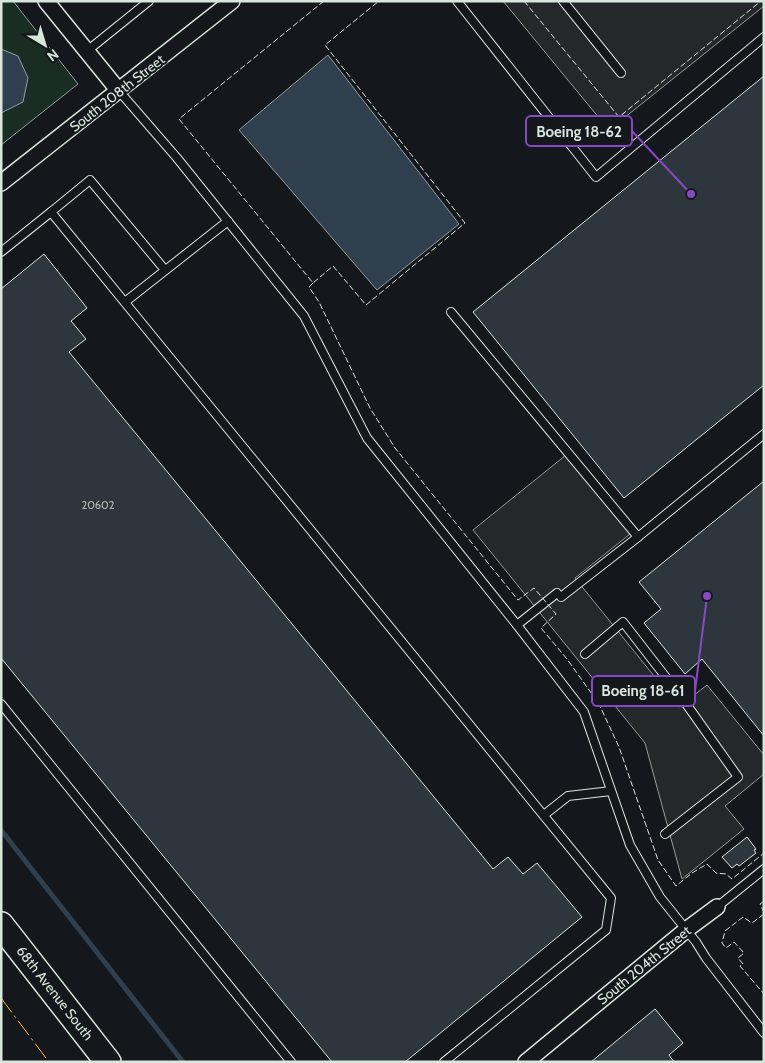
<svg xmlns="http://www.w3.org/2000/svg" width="765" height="1063" font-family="Cabin,sans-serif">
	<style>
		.green { fill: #1a2d24; stroke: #939e99 }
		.parking { fill: #24282b; stroke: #939e99 }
		.water { fill: #2f3f4d; stroke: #939e99 }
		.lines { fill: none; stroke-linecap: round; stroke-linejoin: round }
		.stream { stroke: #2f3f4d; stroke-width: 5 }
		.building { fill: #2c363c; stroke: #d8e6dc }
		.lane-casing { stroke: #d8e6dc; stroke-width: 10 }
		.street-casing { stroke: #d8e6dc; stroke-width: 18 }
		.primary-casing { stroke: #d8e6dc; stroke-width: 28 }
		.lane { stroke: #14181c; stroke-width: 8 }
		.street { stroke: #14181c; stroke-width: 15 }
		.primary { stroke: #14181c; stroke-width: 25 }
		.fence { stroke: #d8e6dc; stroke-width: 1; stroke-dasharray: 6 2.5; stroke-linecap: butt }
		.power { stroke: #ffb74d; stroke-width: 1; stroke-dasharray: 18 4 2.5 4; stroke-linecap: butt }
		.labels { text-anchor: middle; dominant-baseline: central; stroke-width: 4; stroke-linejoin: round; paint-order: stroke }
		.number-label { font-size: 11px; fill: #adbab4 }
		.street-label { font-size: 14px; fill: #d8e6dc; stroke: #14181c }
		.leader { fill: none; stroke: #8948c3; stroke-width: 2 }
		.callout-dot { fill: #8948c3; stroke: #14181c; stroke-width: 2 }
		.callout { fill: #14181c; stroke: #8948c3; stroke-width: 2 }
		.callout-label { font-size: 15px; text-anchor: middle; font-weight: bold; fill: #d8e6dc }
	</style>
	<rect width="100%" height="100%" fill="#14181c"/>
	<!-- green -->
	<path class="green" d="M1 1H13L78 84 1 145Z"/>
	<!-- parking -->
	<g class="parking">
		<path d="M503 1H764V6L609 130Z"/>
		<path d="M566 455 630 534 575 578 679 707 707 685 764 755V774L725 806 744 829 682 879 645 743 473 530Z"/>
	</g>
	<!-- water -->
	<g class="water">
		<path d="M1 49 18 56 28 78 23 102 1 113Z"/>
		<path d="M328 55 459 224 377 290 239 130Z"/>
	</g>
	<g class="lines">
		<!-- stream -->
		<path class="stream" d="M1 830 183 1062"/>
	</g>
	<!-- building -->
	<g class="building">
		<path d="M764 76V385L624 498 473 312Z"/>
		<path d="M44 254 87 308 71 321 86 339 69 352 493 869 508 857 523 874 537 863 582 917 405 1062H332L1 658V289Z"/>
		<path d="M764 481V736L702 659 685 674 644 623 661 609 639 582Z"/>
		<path d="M747 837 756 849 754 850 756 853 739 866 737 864 732 868 722 857Z"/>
		<path d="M655 1009 683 1043 669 1055 674 1062H591Z"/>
	</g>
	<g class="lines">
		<defs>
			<g id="lane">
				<path d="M457 1 596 177 764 37"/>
				<path d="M563 1 621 73"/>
				<path d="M87 51 149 1"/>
				<path d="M119 91 177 158 304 316 367 438 517 625 584 712 630 845 660 897 696 942 706 958 764 1033"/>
				<path d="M51 212 90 180 165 270"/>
				<path d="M1 252 51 212 611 898 606 930 444 1062"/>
				<path d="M125 302 228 221"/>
				<path d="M451 312 638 537"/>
				<path d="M561 597 638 537 764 434"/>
				<path d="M517 625 557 593"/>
				<path d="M585 654 623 622 682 698 738 777 665 834"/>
				<path d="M1 704 291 1062"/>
				<path d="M544 815 568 796 611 791"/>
				<path d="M717 907 764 869"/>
			</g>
			<g id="street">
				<path d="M46 1 119 91"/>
				<path d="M1 183 232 1"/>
				<path d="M526 1062 686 930 717 907"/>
			</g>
			<path id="primary" d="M1 925 108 1062"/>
		</defs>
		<!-- lane casing -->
		<use href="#lane" class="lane-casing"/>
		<!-- street casing -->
		<use href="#street" class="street-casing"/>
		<!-- primary casing -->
		<use href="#primary" class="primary-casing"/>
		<!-- lane -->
		<use href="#lane" class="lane"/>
		<!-- street -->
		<use href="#street" class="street"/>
		<!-- primary -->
		<use href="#primary" class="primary"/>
		<!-- fence -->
		<g class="fence">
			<path d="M324 1 179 119 313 283 333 266 366 305 465 223 325 45 379 1"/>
			<path d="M524 1 619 117 761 1"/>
			<path d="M313 283 309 287 319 302 370 408 395 448 518 600 534 588 556 614 541 628 567 659 599 704 619 747 658 860 676 886 692 873 707 864 716 873 726 874 732 879 764 853"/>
			<path d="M764 901 760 904 764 912"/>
			<path d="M764 914 752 923 743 917 725 931 722 943 726 948 734 942 744 953 738 958 743 964 740 966 764 994"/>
		</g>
		<!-- power -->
		<path class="power" d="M1 998 49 1062"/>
	</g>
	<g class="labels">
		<!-- number labels -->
		<g class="number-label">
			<text x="98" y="505">20602</text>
		</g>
		<!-- street labels -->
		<g class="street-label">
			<text transform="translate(117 93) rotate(-38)">South 208th Street</text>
			<text transform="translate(644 965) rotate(-39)">South 204th Street</text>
			<text transform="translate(55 993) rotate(52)">68th Avenue South</text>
		</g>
	</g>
	<!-- callouts -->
	<path class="leader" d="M691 194L632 131M707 596L695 691"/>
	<g class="callout-dot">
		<circle cx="691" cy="194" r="5"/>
		<circle cx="707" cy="596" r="5"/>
	</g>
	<g class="callout">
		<rect x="526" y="116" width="106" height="30" rx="5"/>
		<rect x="592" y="676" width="103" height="30" rx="5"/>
	</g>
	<g class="callout-label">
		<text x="579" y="137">Boeing 18-62</text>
		<text x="643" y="696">Boeing 18-61</text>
	</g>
	<!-- border -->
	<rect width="765" height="1063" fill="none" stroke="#d8e6dc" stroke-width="5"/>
	<!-- north arrow -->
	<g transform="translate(45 45) rotate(142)" stroke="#14181c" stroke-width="4" paint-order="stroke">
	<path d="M0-4L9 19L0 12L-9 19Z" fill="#d8e6dc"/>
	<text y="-8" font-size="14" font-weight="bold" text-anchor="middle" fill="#d8e6dc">N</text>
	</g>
</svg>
